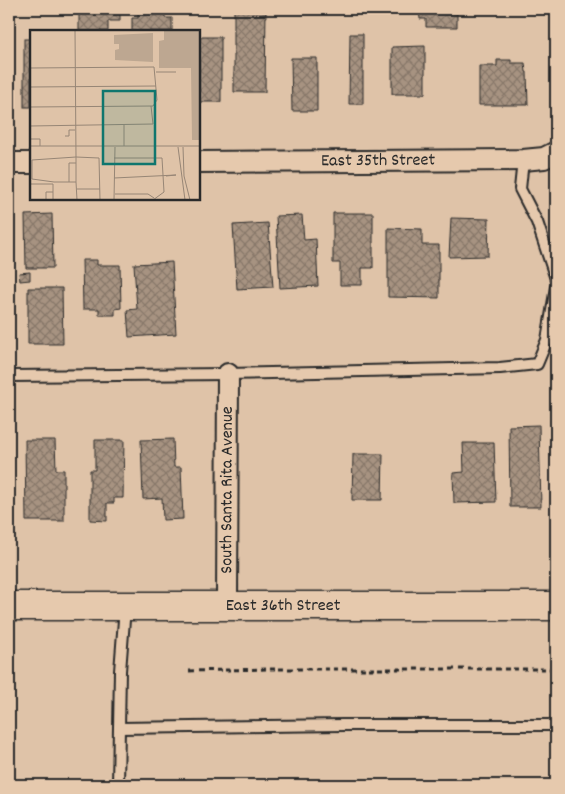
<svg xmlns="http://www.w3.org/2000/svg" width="565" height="794" font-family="Dekko,sans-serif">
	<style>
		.building { fill: url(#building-cross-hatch); stroke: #2b2b2b }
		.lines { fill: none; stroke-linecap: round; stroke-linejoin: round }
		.service-casing { stroke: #2b2b2b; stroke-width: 14 }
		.minor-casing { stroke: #2b2b2b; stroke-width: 24 }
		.secondary-casing { stroke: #2b2b2b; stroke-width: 31 }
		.path { stroke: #2b2b2b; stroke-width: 3; stroke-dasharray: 5 4; stroke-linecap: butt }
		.service { stroke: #e6c9ad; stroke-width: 10 }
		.minor { stroke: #e6c9ad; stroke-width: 20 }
		.secondary { stroke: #e6c9ad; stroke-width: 28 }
		.labels { text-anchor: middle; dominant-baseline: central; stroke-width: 5; stroke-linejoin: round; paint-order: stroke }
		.street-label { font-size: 18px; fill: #2b2b2b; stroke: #e6c9ad }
		.inset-road { fill: none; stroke: #978676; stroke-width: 1 }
		.view { fill: #0f766e; fill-opacity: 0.15; stroke: #0f766e; stroke-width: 2.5 }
		.inset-edge { fill: none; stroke: #2b2b2b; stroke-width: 2.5 }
	</style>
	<defs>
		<pattern id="building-cross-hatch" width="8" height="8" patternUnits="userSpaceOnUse" patternTransform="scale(1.25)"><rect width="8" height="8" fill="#a79381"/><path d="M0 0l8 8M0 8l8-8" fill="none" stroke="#88786a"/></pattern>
	</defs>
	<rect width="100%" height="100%" fill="#dfc3a8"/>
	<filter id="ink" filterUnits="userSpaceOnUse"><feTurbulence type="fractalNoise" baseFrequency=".02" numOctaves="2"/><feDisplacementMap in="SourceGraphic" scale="10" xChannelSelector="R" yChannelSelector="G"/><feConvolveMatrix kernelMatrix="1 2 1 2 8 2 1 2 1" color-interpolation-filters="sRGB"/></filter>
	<g filter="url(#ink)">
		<!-- building -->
		<g class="building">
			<path d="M79 9H120V21H108V31H79Z"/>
			<path d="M234 9H266L265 92H234Z"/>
			<path d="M419 9H457V27H426V19H420Z"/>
			<path d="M138 11 165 12V18H172V31H132V18H138Z"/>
			<path d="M350 34H363V104H349Z"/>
			<rect x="199" y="37" width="22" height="65"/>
			<rect x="24" y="39" width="7" height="68"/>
			<path d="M425 46V94H392V47Z"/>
			<path d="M291 58H317V111H292Z"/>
			<path d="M497 60H511V63H525L526 72H527L528 105H479V66H497Z"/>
			<path d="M333 213H373V268H362V285H340V263H333Z"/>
			<path d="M52 214 53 268H26L25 215Z"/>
			<path d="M302 215 304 240 316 239 318 286 280 288 276 216Z"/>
			<path d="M451 218 489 219 488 256 449 257Z"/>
			<path d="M268 223 273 287 237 289 233 225Z"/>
			<path d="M388 228 422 229V245H439V298L388 297Z"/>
			<rect x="9" y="250" width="5" height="13"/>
			<path d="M82 260H97V265H120L121 308 115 309V315H99V309H83Z"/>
			<path d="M172 262 176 334 129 337 127 310 137 309 134 264Z"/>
			<path d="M30 272V280L20 281 19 273Z"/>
			<path d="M28 288H62L63 344H28Z"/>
			<path d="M539 425 541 507H510L509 426Z"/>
			<path d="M173 439 174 467H181L183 519 163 520 162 498 143 499 141 440Z"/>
			<rect x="9" y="440" width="2" height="60"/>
			<path d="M25 440H55L56 470H64V521H26Z"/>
			<path d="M95 440H124L123 498H114V503H107V521L90 520V470H95Z"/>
			<path d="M463 443H494L496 502 454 503 453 473 464 472Z"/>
			<path d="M353 454H383L382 500H352Z"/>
		</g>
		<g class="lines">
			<defs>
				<g id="service">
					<path d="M523 160 520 189 537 222 556 279"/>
					<path d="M9 376 228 374 500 368 537 364 547 340 556 287"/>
					<path d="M119 728 343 725H556"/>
					<path d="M118 785 120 671 125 607"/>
				</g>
				<g id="minor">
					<path id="s1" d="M199 162 523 160 544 158 556 152"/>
					<path d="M9 163H31"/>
					<path id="s2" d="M227 606 228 374"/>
				</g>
				<g id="secondary">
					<path id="s3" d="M9 606H556"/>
				</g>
			</defs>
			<!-- service casing -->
			<use href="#service" class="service-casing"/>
			<!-- minor casing -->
			<use href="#minor" class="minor-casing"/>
			<!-- secondary casing -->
			<use href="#secondary" class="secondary-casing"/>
			<!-- path -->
			<path class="path" d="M189 671 267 669H556"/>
			<!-- service -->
			<use href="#service" class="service"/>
			<!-- minor -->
			<use href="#minor" class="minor"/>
			<!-- secondary -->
			<use href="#secondary" class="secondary"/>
		</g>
	</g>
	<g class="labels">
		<!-- street labels -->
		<g class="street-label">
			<text stroke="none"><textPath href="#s1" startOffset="179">East 35th Street</textPath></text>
			<text stroke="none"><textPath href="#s2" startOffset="116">South Santa Rita Avenue</textPath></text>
			<text stroke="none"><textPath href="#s3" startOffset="274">East 36th Street</textPath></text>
		</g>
	</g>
	<!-- overview -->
	<g transform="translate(30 30)">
		<rect width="170" height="170" fill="#dfc3a8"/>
		<path d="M123 3V32L85 30V20L89 19V14H84V5Z" fill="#bda791"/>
		<path d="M134 0H170V110H162L161 38H129V11L134 10Z" fill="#bda791"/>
		<path class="inset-road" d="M0 38 124 37 127 70 123 76 0 77M126 42H146M0 57 126 56M0 96 123 94 121 76M35 106H39V100H45M1 109H10V116M0 116H170M94 116V95M148 117 155 170M153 117 154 146 160 170M84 128H132L134 162 123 170M46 133V127L69 128 70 170M84 148 146 145 136 146M39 152H46V133H39V152H24L2 149V130L46 127 45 0M46 152 47 170M0 154H23V170M47 159H70M85 164H118L124 168M16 170V162H23M84 170 85 117"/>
		<path class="view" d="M73 61H125V134H73Z"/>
		<rect width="170" height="170" class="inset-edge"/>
	</g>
	<!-- margin -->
	<rect width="565" height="794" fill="none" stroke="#e6c9ad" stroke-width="30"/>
	<rect x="15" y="15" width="535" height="764" fill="none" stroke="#2b2b2b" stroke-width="2" filter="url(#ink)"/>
</svg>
